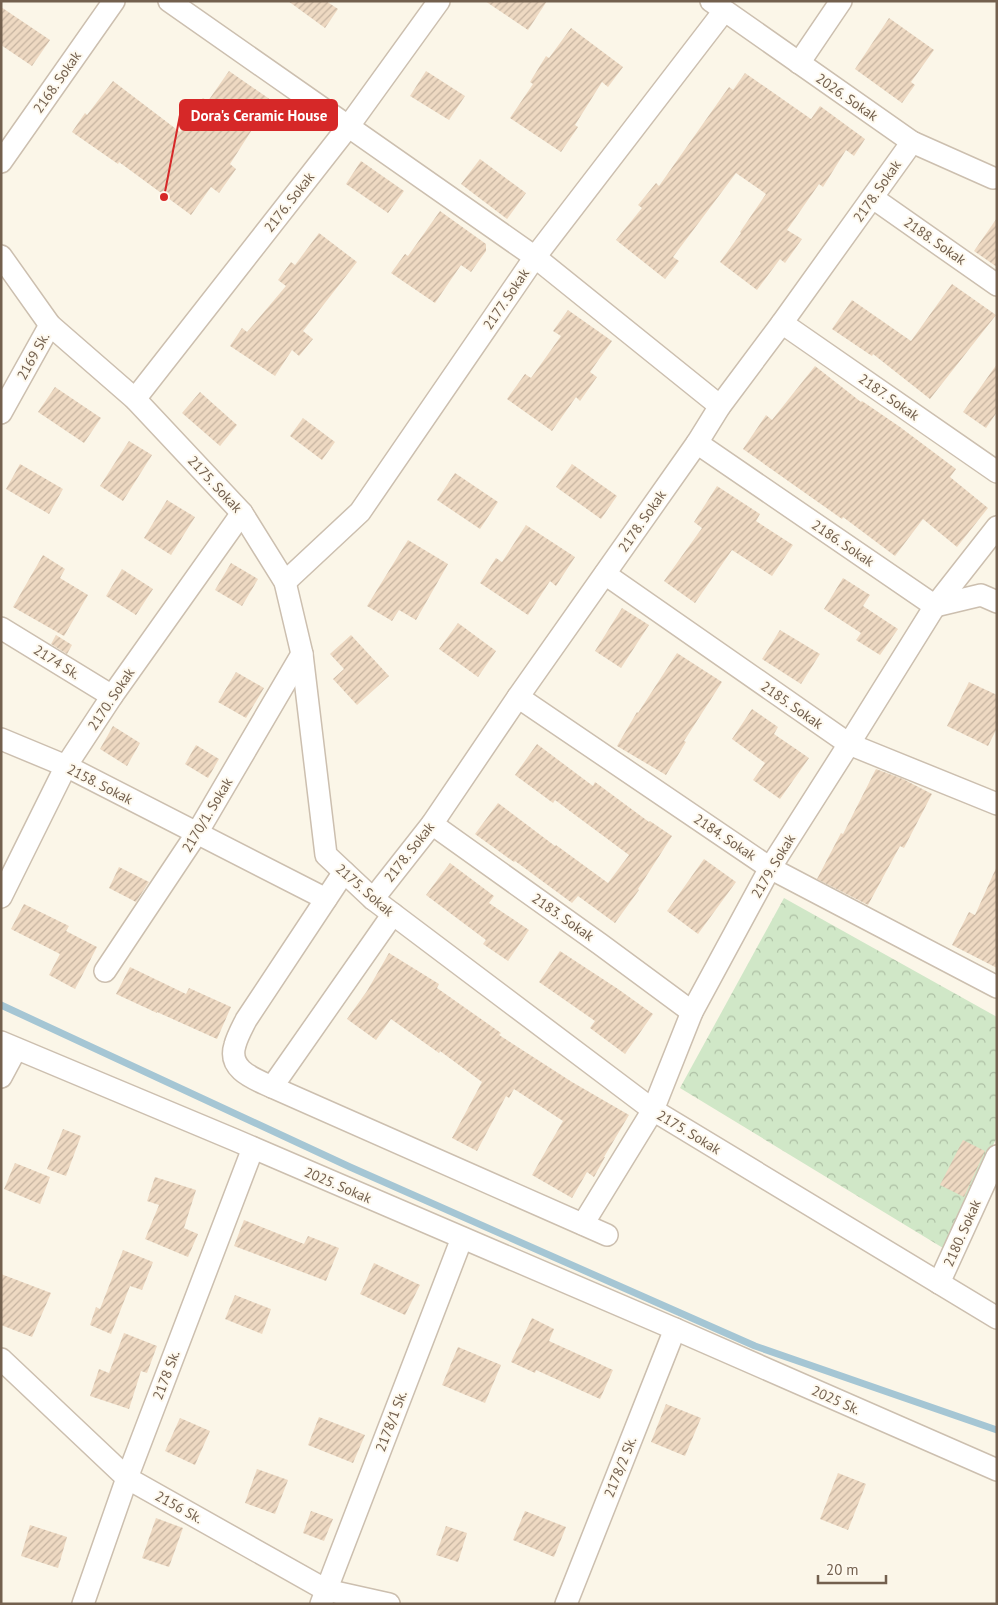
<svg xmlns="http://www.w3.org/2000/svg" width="998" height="1605" font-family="'PT Sans',sans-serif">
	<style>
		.park { fill: url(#park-crowns) }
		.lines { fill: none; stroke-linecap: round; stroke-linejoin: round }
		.stream { stroke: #a5c6d4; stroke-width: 7 }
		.building { fill: url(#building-hatch) }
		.street-casing { stroke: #ccbfaf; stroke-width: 24 }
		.street { stroke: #fff; stroke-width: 21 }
		.labels { text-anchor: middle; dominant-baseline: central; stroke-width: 4; stroke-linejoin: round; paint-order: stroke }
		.street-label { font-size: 14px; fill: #73604e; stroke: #fef9ee }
		.leader { fill: none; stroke: #d62828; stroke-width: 2 }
		.callout-dot { fill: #d62828; stroke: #fef9ee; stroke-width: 2 }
		.callout { fill: #d62828; stroke: #d62828; stroke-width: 2 }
		.callout-label { font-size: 15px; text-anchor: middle; font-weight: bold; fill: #fff }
	</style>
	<defs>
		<pattern id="park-crowns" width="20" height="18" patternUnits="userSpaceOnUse" patternTransform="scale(1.25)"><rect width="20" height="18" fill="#d0e7c7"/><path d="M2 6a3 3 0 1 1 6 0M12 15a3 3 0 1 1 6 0" fill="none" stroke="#adbfa4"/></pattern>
		<pattern id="building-hatch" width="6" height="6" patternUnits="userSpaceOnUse" patternTransform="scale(1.25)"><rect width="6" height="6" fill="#eed9c2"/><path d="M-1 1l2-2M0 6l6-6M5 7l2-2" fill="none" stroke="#c5b3a0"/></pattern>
	</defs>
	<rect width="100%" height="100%" fill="#fbf6e8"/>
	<!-- park -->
	<path class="park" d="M784 898 997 1017V1137L943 1248 680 1088Z"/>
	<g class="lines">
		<!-- stream -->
		<path class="stream" d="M1 1005 350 1167 755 1346 997 1430"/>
	</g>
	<!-- building -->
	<g class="building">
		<path d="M288 1H326L338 9 325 28Z"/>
		<path d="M485 1H547L528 30Z"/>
		<path d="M1 7 50 40 32 66 1 45Z"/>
		<path d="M889 18 934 50 911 82 915 85 902 103 855 69Z"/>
		<path d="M571 28 623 67 608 87 602 82 575 125 578 127 561 152 510 118 533 84 530 82 546 56 549 58Z"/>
		<path d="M229 71 271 100 230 164 236 169 219 193 211 187 191 215 119 162 118 164 72 132 85 113 87 115 113 81 180 132 203 98 208 101Z"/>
		<path d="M426 71 465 96 449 120 410 96Z"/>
		<path d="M745 73 811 119 820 106 865 139 854 156 846 150 823 187 819 184 787 230 802 239 785 263 780 259 757 290 720 262 741 233 740 232 766 194 736 173 673 257 679 261 665 279 616 240 642 208 638 205 656 183 659 186 729 87 733 90Z"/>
		<path d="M480 159 526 193 507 219 461 184Z"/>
		<path d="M361 161 404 191 388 213 346 184Z"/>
		<path d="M440 211 486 244V251L471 272 461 265 435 303 391 273 405 254 408 256Z"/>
		<path d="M997 218V267L974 251Z"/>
		<path d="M319 233 357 262 303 331 313 339 299 356 292 350 275 376 230 346 242 328 247 332 286 286 278 280 291 262 295 265Z"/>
		<path d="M952 284 996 315 930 399 873 354 872 356 832 329 852 300 911 341Z"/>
		<path d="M568 310 612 341 590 372 597 377 580 401 576 397 552 431 507 399 525 374 531 378 561 336 553 331Z"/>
		<path d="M997 364V412L986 428 963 412Z"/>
		<path d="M815 366 861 402 862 401 900 427 956 469 950 477 988 508 957 547 923 519 895 556 843 517 842 519 743 449 766 415 772 420Z"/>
		<path d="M55 387 101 418 84 443 38 412Z"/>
		<path d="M200 392 237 425 220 446 182 413Z"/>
		<path d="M303 418 335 442 322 460 290 436Z"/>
		<path d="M129 441 152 455 123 501 100 486Z"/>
		<path d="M20 464 63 489 49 514 6 489Z"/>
		<path d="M572 464 617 496 601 519 556 487Z"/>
		<path d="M455 473 498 502 480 529 437 500Z"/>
		<path d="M717 486 760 514 756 521 793 545 772 576 732 550 695 603 664 581 702 528 694 522Z"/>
		<path d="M167 500 195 517 171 555 144 538Z"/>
		<path d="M526 525 575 557 556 586 550 581 528 615 480 583 496 558 502 562Z"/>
		<path d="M408 540 448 564 416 620 399 610 392 621 367 606Z"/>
		<path d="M43 555 65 569 60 578 88 595 64 636 13 607Z"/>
		<path d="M231 563 258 579 242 606 215 590Z"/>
		<path d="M122 569 153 589 136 615 106 596Z"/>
		<path d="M843 578 870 595 863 606 898 629 880 655 856 640 861 633 824 609Z"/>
		<path d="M622 608 649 625 621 668 595 651Z"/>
		<path d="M458 623 496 651 478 677 439 649Z"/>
		<path d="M780 630 820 654 801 684 762 659Z"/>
		<path d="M56 635 72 645 67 654 51 644Z"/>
		<path d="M351 635 389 676 357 705 333 679 344 669 330 654Z"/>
		<path d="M677 653 722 682 684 741 686 742 666 775 617 746 637 712 638 713Z"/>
		<path d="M236 672 264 688 246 718 218 702Z"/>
		<path d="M969 682 997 695V728L988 746 947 726Z"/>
		<path d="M752 709 778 727 774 734 809 758 780 799 753 780 765 763 732 739Z"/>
		<path d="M113 726 140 743 127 766 100 749Z"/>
		<path d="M537 744 593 786 595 782 649 822 650 821 672 836 638 889 639 890 615 923 578 896 572 903 515 861 514 862 475 834 498 803 555 846 556 845 608 883 629 855 555 800 553 803 515 775Z"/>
		<path d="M196 745 219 759 208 778 185 764Z"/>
		<path d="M876 769 903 779 932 794 904 848 900 846 868 905 817 879 841 833 843 834Z"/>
		<path d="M704 859 736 882 698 934 667 911Z"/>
		<path d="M450 863 494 896 489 903 529 930 508 961 483 944 486 940 426 895Z"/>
		<path d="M997 866V968L952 945 969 912 975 915Z"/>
		<path d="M119 867 149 882 136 902 109 888Z"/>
		<path d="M24 904 69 926 66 931 97 947 75 989 49 975 60 954 11 929Z"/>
		<path d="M560 951 618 989 653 1014 625 1054 590 1028 595 1021 539 982Z"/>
		<path d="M389 953 439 984 437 988 501 1033 499 1035 572 1082 629 1115 604 1157H605L594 1177 587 1172 572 1198 532 1175 563 1121 514 1089 509 1098 506 1096 477 1151 452 1138 482 1082 440 1051 439 1053 391 1019 376 1040 347 1019 367 991Z"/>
		<path d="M130 967 186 994 189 988 231 1007 217 1039 157 1012V1013L116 994Z"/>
		<path d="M63 1129 81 1136 66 1176 47 1169Z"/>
		<path d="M963 1140 985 1151 964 1197 940 1185Z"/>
		<path d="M15 1163 50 1177 40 1204 4 1189Z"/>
		<path d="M155 1177 196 1190 184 1228 198 1234 188 1257 145 1239 159 1205 147 1201Z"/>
		<path d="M244 1220 304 1244 308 1236 339 1248 326 1281 234 1246Z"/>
		<path d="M123 1250 153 1262 142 1290 130 1286 111 1334 90 1325 96 1307 100 1309Z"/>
		<path d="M374 1263 420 1285 405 1315 360 1294Z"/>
		<path d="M1 1274 51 1293 32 1337 1 1325Z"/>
		<path d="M235 1295 271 1309 262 1334 225 1319Z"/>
		<path d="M532 1318 554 1329 549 1341 613 1370 600 1399 536 1370 535 1373 511 1362Z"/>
		<path d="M124 1333 157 1346 147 1373 141 1371 129 1409 90 1396 99 1369 109 1373Z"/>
		<path d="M458 1347 501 1365 485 1403 442 1385Z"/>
		<path d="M666 1404 701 1418 685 1456 651 1442Z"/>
		<path d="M319 1417 365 1435 353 1463 308 1445Z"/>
		<path d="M180 1418 210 1431 195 1465 165 1451Z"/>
		<path d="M257 1469 288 1480 275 1514 245 1503Z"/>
		<path d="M838 1473 866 1484 848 1530 820 1519Z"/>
		<path d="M311 1511 333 1519 324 1541 303 1533Z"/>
		<path d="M525 1511 566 1527 554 1557 513 1540Z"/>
		<path d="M156 1518 183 1528 169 1567 142 1558Z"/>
		<path d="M30 1525 67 1537 58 1568 21 1556Z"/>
		<path d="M446 1526 467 1533 458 1562 436 1555Z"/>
	</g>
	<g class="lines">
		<defs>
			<g id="street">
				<path d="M169 1 535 257 720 406"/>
				<path d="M711 1 912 142 993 178"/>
				<path d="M799 63 841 1"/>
				<path d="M1 162 114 1"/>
				<path d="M873 198 997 285"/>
				<path d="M1 256 50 325 135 399 242 513 285 582 302 654 326 855 373 899 653 1110 997 1318"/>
				<path d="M782 323 997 472"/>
				<path d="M135 399 348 127 439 1"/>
				<path d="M1 413 50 325"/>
				<path d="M697 443 935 606 981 595 997 602"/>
				<path d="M605 574 849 744 997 804"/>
				<path d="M285 582 360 512 535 257 724 11"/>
				<path d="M1 628 112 696"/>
				<path d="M518 697 770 868 997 987"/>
				<path d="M1 739 66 766 326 899"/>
				<path d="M432 824 600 944 692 1012"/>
				<path d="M344 872 246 1020C242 1028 237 1037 235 1045 227 1070 255 1079 272 1087L607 1235"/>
				<path d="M1 897 66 766 112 696 242 513"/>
				<path d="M373 899 432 824 518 697 697 443 720 406 782 323 912 142"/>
				<path d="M105 971 197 833 302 654"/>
				<path d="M1 1042 235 1140 675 1329 997 1470"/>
				<path d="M1 1077 16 1049"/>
				<path d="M272 1087 393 914"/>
				<path d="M583 1224 653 1110 692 1012 770 868 849 744 935 606 997 527"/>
				<path d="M939 1283 997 1156"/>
				<path d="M1 1359 127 1478 326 1590 389 1604"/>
				<path d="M83 1604 127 1478 253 1148"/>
				<path d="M321 1604 462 1238"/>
				<path d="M566 1604 675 1329"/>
			</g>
		</defs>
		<!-- street casing -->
		<use href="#street" class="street-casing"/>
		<!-- street -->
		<use href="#street" class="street"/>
	</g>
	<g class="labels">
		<!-- street labels -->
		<g class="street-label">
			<text transform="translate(57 82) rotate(-55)">2168. Sokak</text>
			<text transform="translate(847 97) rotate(35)">2026. Sokak</text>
			<text transform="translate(877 191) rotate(-55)">2178. Sokak</text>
			<text transform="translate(289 202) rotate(-52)">2176. Sokak</text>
			<text transform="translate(935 241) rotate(35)">2188. Sokak</text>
			<text transform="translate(506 299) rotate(-56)">2177. Sokak</text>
			<text transform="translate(33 356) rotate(-61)">2169 Sk.</text>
			<text transform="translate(889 397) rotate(35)">2187. Sokak</text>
			<text transform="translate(215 484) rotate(47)">2175. Sokak</text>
			<text transform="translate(642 521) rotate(-55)">2178. Sokak</text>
			<text transform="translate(843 543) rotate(34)">2186. Sokak</text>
			<text transform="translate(57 662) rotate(32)">2174 Sk.</text>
			<text transform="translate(111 699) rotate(-56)">2170. Sokak</text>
			<text transform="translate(792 705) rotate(35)">2185. Sokak</text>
			<text transform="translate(100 784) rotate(27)">2158. Sokak</text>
			<text transform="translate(207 815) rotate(-59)">2170/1. Sokak</text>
			<text transform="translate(725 837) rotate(34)">2184. Sokak</text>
			<text transform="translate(409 852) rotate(-52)">2178. Sokak</text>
			<text transform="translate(773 866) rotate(-59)">2179. Sokak</text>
			<text transform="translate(365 890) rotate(41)">2175. Sokak</text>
			<text transform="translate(563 917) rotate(35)">2183. Sokak</text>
			<text transform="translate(689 1132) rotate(31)">2175. Sokak</text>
			<text transform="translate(338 1185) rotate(23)">2025. Sokak</text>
			<text transform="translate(962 1233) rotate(-66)">2180. Sokak</text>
			<text transform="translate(166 1375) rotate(-69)">2178 Sk.</text>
			<text transform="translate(836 1400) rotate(24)">2025 Sk.</text>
			<text transform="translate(391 1421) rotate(-69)">2178/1 Sk.</text>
			<text transform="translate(620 1467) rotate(-68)">2178/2 Sk.</text>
			<text transform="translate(179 1507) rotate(29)">2156 Sk.</text>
		</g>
	</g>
	<!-- callouts -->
	<path class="leader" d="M164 197L180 115"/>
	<circle class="callout-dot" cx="164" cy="197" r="5"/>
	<rect class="callout" x="180" y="100" width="157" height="30" rx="5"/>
	<g class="callout-label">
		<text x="259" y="121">Dora's Ceramic House</text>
	</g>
	<!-- border -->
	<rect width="998" height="1605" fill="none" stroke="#73604e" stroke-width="5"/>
	<!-- scale -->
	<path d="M818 1575v8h68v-8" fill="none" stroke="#73604e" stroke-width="2.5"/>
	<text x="826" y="1575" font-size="15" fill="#73604e" stroke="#fef9ee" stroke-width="4" paint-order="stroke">20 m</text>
</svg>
